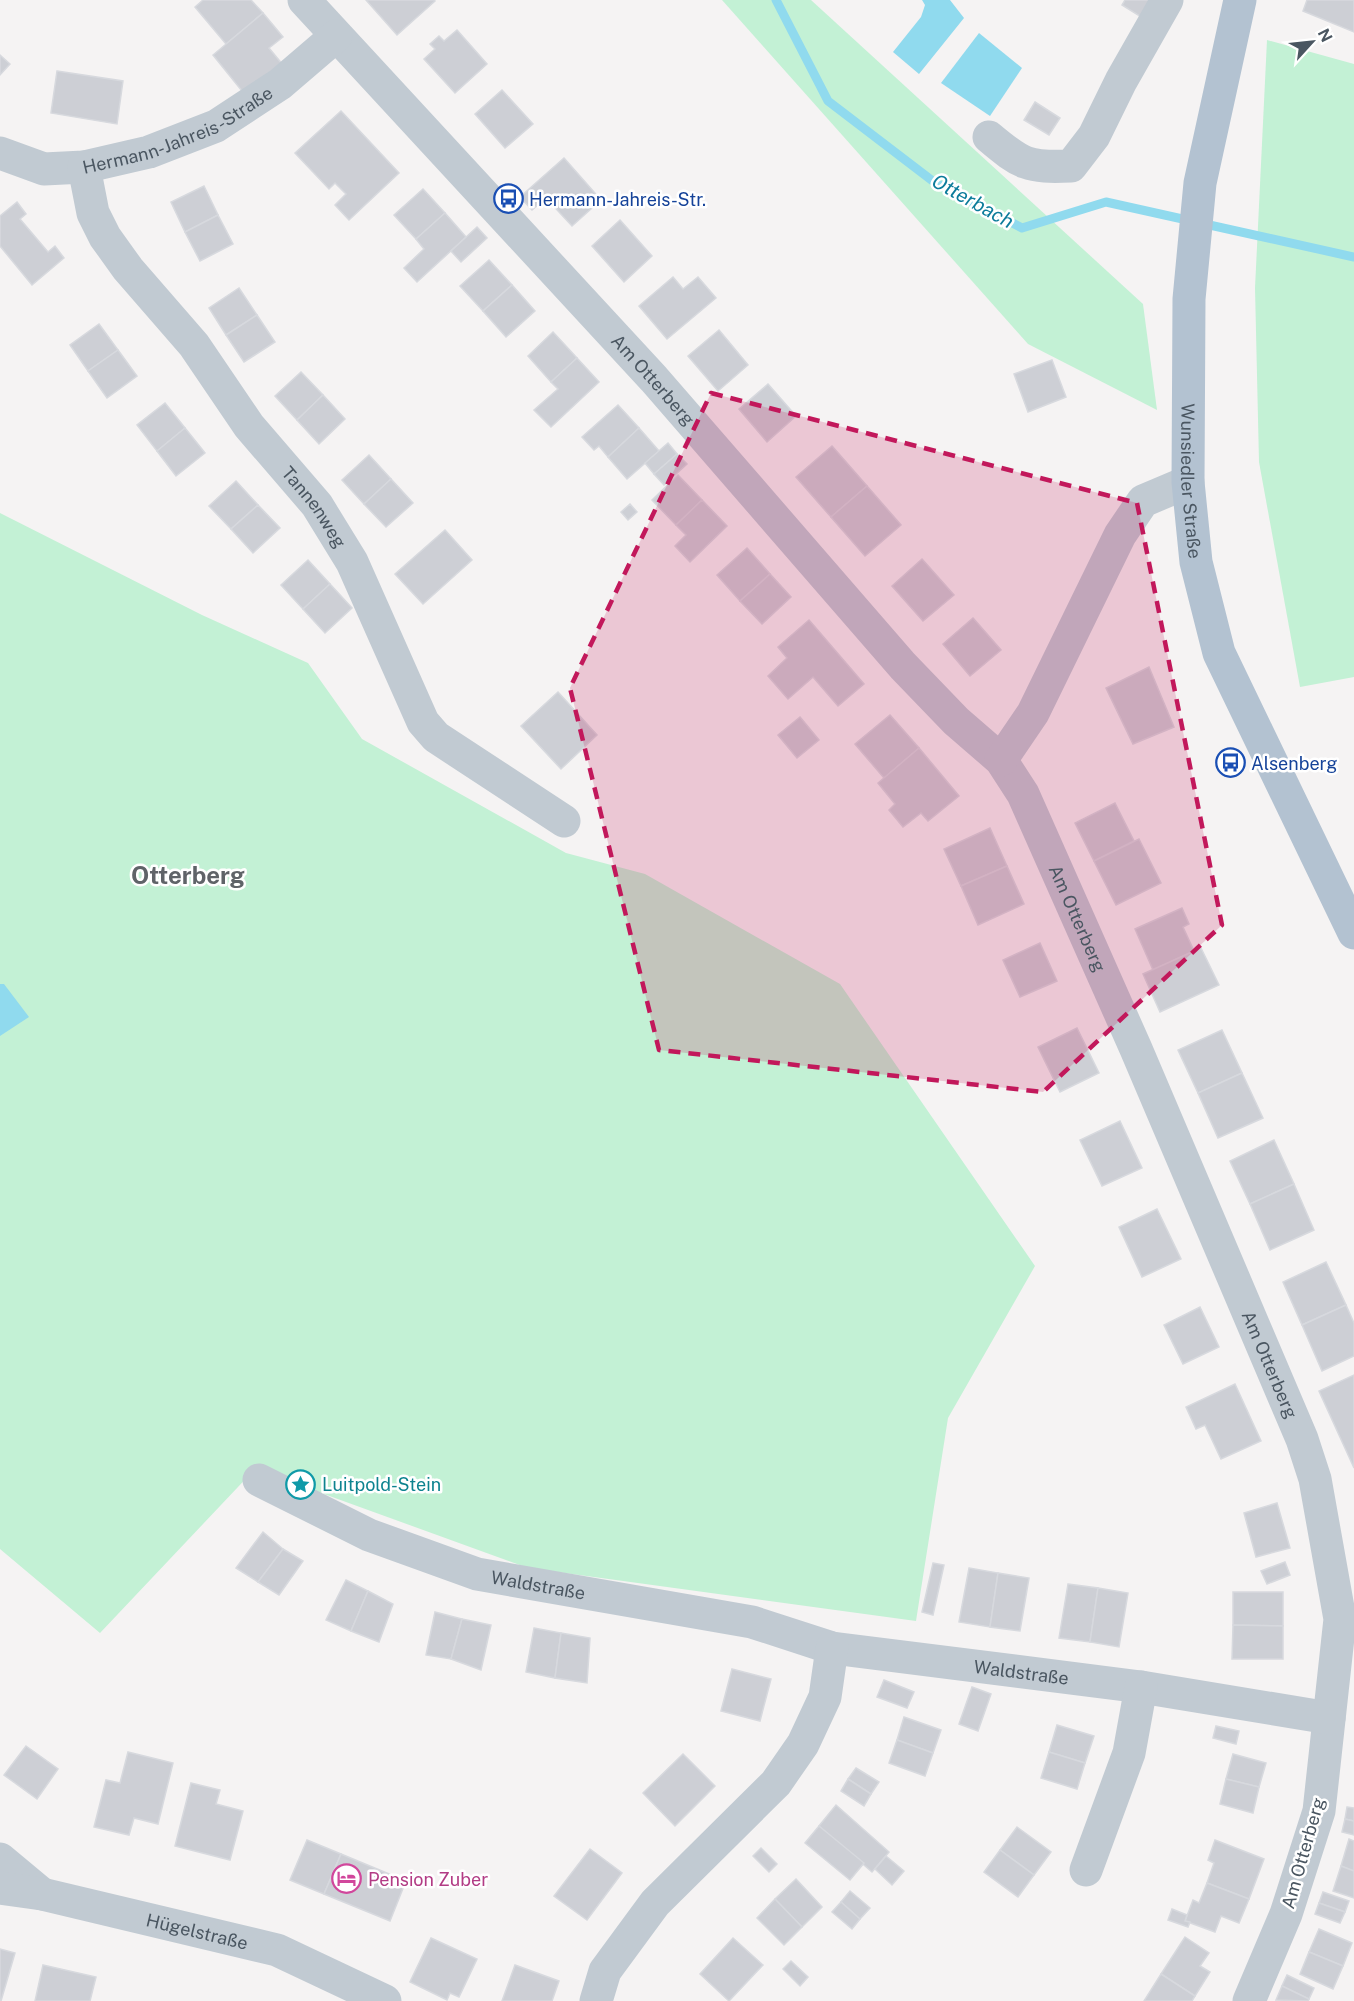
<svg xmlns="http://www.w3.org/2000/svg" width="1354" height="2001" font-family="'Public Sans',sans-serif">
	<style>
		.green { fill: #c3f1d5 }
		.water { fill: #90daee }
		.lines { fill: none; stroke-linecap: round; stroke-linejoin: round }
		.stream { stroke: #90daee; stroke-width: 9 }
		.building { fill: #cdcfd5; stroke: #d7d9de; stroke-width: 1.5 }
		.minor { stroke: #c1cad2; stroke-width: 33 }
		.major { stroke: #b3c2d1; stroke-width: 33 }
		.marked { fill: #c2185b; fill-opacity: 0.2; stroke: #c2185b; stroke-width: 4.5; stroke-dasharray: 12 8; stroke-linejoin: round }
		.labels { text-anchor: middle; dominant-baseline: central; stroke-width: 5; stroke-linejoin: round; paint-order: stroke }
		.street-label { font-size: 18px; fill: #4a5661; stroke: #fff }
		.transit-label { font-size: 18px; fill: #164399; stroke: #fff; text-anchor: start }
		.culture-label { font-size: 18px; fill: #0d838f; stroke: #fff; text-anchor: start }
		.hotel-label { font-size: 18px; fill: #b23c85; stroke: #fff; text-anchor: start }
		.water-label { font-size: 20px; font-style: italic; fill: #0c7c9b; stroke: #fff }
		.district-label { font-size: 24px; font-weight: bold; fill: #5f6368; stroke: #fff }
	</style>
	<rect width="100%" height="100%" fill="#f5f3f3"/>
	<!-- green -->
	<g class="green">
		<path d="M722 0H811L1143 304 1157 410 1028 344Z"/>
		<path d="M1267 40 1354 64V677L1300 687 1259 462 1255 288Z"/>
		<path d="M0 513 202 615 308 663 362 739 566 853 645 874 840 984 1035 1266 948 1418 916 1621 528 1568 255 1469 100 1633 0 1549Z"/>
	</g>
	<!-- water -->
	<g class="water">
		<path d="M922 0H950L964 18 919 74 893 52 921 17 925 5Z"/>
		<path d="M979 33 1022 68 990 116 941 83Z"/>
		<path d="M0 984H4L29 1017 0 1036Z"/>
	</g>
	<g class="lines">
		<!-- stream -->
		<path class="stream" d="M776 0 828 101 934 182 1022 228 1106 202 1354 257"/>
	</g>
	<!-- building -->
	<g class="building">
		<path d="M203 0H251L263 13 226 44 195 7Z"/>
		<path d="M366 0H434L435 1 397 35Z"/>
		<path d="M1125 0H1158L1146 20 1122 5Z"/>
		<path d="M1307 0H1354V32L1303 11Z"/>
		<path d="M263 13 283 37 269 48 283 65 246 96 213 55Z"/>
		<path d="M457 30 487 64 455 93 424 59 435 49 430 44 439 36 444 41Z"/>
		<path d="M0 55 10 64 0 75Z"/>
		<path d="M57 71 123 81 117 124 51 113Z"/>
		<path d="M502 90 533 124 505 148 475 114Z"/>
		<path d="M1035 102 1060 118 1049 135 1024 120Z"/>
		<path d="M341 111 399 173 349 220 335 205 346 194 335 183 329 189 295 153Z"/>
		<path d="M564 158 601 200 572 226 546 198 532 210 520 197Z"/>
		<path d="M204 186 218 215 185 232 171 202Z"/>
		<path d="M423 189 445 213 416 239 394 215Z"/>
		<path d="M17 202 26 214 20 219 48 252 55 246 64 258 32 285 0 246V216Z"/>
		<path d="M445 213 466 237 417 282 404 268 424 249 416 239Z"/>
		<path d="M218 215 233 244 200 261 185 232Z"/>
		<path d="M620 220 652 256 624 282 592 246Z"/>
		<path d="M477 227 487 238 461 262 451 251Z"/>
		<path d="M489 260 512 285 483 311 460 286Z"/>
		<path d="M673 277 683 289 698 277 716 298 667 339 639 306Z"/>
		<path d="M512 285 535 311 506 337 483 311Z"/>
		<path d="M239 288 257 315 226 335 209 308Z"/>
		<path d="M257 315 275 342 244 362 226 335Z"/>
		<path d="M99 324 118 350 88 371 70 345Z"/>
		<path d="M719 330 748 365 718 391 688 356Z"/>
		<path d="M553 332 577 358 551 382 528 356Z"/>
		<path d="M118 350 137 376 107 398 88 371Z"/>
		<path d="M577 358 599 382 551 427 534 410 558 389 551 382Z"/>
		<path d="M1052 360 1066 397 1028 412 1014 374Z"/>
		<path d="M301 372 323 395 297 420 275 396Z"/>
		<path d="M768 384 796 416 767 442 739 409Z"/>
		<path d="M323 395 345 419 319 444 297 420Z"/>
		<path d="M165 403 185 428 157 451 137 425Z"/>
		<path d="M618 405 639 428 608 457 599 446 594 450 582 437Z"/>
		<path d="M185 428 205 453 176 476 157 451Z"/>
		<path d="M639 428 659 451 627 479 608 457Z"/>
		<path d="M668 443 677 454 654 474 645 463Z"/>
		<path d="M832 446 867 486 831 517 796 477Z"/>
		<path d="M677 454 687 464 664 485 654 474Z"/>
		<path d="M369 455 391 479 364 504 342 480Z"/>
		<path d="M678 475 702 500 676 525 652 500Z"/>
		<path d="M391 479 413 503 386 527 364 504Z"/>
		<path d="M236 481 258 505 231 529 209 506Z"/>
		<path d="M867 486 901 525 865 556 831 517Z"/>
		<path d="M702 500 727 526 690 562 675 546 686 535 676 525Z"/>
		<path d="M630 504 637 512 628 520 621 512Z"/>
		<path d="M258 505 280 528 253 553 231 529Z"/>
		<path d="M445 530 472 560 423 604 395 574Z"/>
		<path d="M747 548 770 574 740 601 717 575Z"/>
		<path d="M922 559 954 595 923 621 892 586Z"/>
		<path d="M308 560 330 584 303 609 281 585Z"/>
		<path d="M770 574 791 597 762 624 740 601Z"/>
		<path d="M330 584 352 608 325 633 303 609Z"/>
		<path d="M973 618 1001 650 970 676 943 644Z"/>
		<path d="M809 620 864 684 838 706 813 677 788 699 768 676 787 658 778 647Z"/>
		<path d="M1149 667 1174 727 1133 744 1106 688Z"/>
		<path d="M558 692 597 735 561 769 521 726Z"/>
		<path d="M890 715 919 748 884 778 855 744Z"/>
		<path d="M800 717 819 740 797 758 778 735Z"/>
		<path d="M919 748 959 796 928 821 921 813 903 827 889 810 895 804 878 783Z"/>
		<path d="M1115 803 1134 841 1094 861 1075 823Z"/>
		<path d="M990 828 1007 866 961 886 944 849Z"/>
		<path d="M1139 839 1161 883 1116 905 1094 861Z"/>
		<path d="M1007 866 1024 904 978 925 961 886Z"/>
		<path d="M1182 908 1189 924 1183 927 1194 951 1153 970 1135 929Z"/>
		<path d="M1040 943 1057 981 1020 997 1003 960Z"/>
		<path d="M1201 948 1219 985 1160 1012 1143 974Z"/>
		<path d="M1077 1028 1099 1073 1060 1092 1038 1047Z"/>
		<path d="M1222 1030 1242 1073 1198 1093 1178 1050Z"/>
		<path d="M1242 1073 1263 1118 1218 1138 1198 1093Z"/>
		<path d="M1120 1121 1142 1168 1102 1186 1080 1140Z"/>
		<path d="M1274 1140 1294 1184 1250 1204 1230 1161Z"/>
		<path d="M1294 1184 1314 1230 1270 1250 1250 1204Z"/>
		<path d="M1157 1209 1181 1259 1142 1277 1119 1227Z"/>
		<path d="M1326 1262 1346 1305 1302 1325 1283 1282Z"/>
		<path d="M1346 1305 1354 1323V1356L1322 1371 1302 1325Z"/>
		<path d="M1200 1307 1219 1347 1183 1364 1164 1325Z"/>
		<path d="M1354 1375V1468L1319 1391Z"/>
		<path d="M1235 1384 1261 1441 1221 1459 1205 1425 1196 1429 1186 1407Z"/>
		<path d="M1277 1503 1290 1548 1256 1557 1244 1513Z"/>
		<path d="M263 1532 283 1549 258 1582 236 1568Z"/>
		<path d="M283 1549 303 1561 279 1595 258 1582Z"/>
		<path d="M1285 1562 1290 1575 1267 1584 1261 1571Z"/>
		<path d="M933 1563 944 1565 933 1615 922 1612Z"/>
		<path d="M969 1568 998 1573 990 1627 959 1622Z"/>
		<path d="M998 1573 1029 1578 1020 1631 990 1627Z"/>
		<path d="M346 1580 368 1591 351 1631 326 1620Z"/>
		<path d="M1068 1584 1098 1588 1090 1642 1059 1638Z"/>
		<path d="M1098 1588 1128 1593 1119 1647 1090 1642Z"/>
		<path d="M368 1591 393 1604 379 1642 351 1631Z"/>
		<path d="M1233 1592H1283V1626L1233 1625Z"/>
		<path d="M435 1612 462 1619 451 1659 426 1655Z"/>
		<path d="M462 1619 491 1625 481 1670 451 1659Z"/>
		<path d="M1233 1625 1283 1626V1659H1232Z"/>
		<path d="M534 1628 561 1633 555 1678 526 1672Z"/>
		<path d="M561 1633 590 1638 587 1683 555 1678Z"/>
		<path d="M732 1669 771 1679 760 1721 721 1711Z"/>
		<path d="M884 1680 914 1692 907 1708 877 1697Z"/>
		<path d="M972 1687 991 1694 978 1731 959 1724Z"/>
		<path d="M904 1717 941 1730 933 1753 897 1740Z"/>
		<path d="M1057 1725 1094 1736 1085 1763 1049 1752Z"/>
		<path d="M1216 1726 1239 1731 1236 1744 1213 1738Z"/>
		<path d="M897 1740 933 1753 925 1776 889 1763Z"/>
		<path d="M26 1746 58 1769 37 1799 4 1775Z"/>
		<path d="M128 1752 173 1763 158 1824 134 1818 129 1835 94 1827 106 1780 120 1783Z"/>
		<path d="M1049 1752 1085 1763 1077 1789 1041 1778Z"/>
		<path d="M683 1754 715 1786 675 1826 643 1793Z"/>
		<path d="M1233 1754 1266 1763 1259 1787 1226 1779Z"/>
		<path d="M856 1768 879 1782 871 1794 848 1779Z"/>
		<path d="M848 1779 871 1794 864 1806 841 1791Z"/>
		<path d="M1226 1779 1259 1787 1253 1813 1220 1804Z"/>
		<path d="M191 1783 220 1790 216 1804 243 1811 230 1860 175 1846Z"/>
		<path d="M836 1805 889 1852 872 1872 819 1826Z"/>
		<path d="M1347 1807 1354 1808V1821L1345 1819Z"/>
		<path d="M1345 1819 1354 1821V1835L1342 1832Z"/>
		<path d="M819 1826 864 1863 850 1880 805 1843Z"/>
		<path d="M1017 1827 1051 1852 1034 1875 1000 1850Z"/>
		<path d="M1349 1839 1354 1841V1871L1341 1866Z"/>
		<path d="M307 1840 341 1854 324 1894 290 1880Z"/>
		<path d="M1215 1840 1264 1859 1249 1899 1207 1883 1214 1863 1208 1860Z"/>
		<path d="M761 1848 777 1864 769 1872 753 1856Z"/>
		<path d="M590 1849 622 1873 587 1920 554 1896Z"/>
		<path d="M1000 1850 1034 1875 1018 1897 984 1872Z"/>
		<path d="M341 1854 406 1881 390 1921 324 1894Z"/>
		<path d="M886 1856 904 1871 892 1885 875 1869Z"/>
		<path d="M1341 1866 1354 1871V1898L1333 1891Z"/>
		<path d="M796 1879 822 1907 802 1927 775 1899Z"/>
		<path d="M1207 1883 1249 1899 1239 1923 1221 1916 1215 1932 1185 1921 1193 1900 1199 1903Z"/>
		<path d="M850 1891 870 1908 860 1919 841 1902Z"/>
		<path d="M1323 1892 1349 1901 1345 1912 1319 1903Z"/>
		<path d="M775 1899 802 1927 784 1945 757 1918Z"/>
		<path d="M841 1902 860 1919 852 1929 832 1912Z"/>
		<path d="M1319 1903 1345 1912 1340 1923 1315 1914Z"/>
		<path d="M1172 1909 1187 1915 1185 1921 1190 1922 1188 1927 1168 1920Z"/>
		<path d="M1319 1929 1352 1943 1343 1966 1309 1952Z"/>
		<path d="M1185 1937 1209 1953 1200 1966 1210 1972 1195 1996 1161 1974Z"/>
		<path d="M431 1938 477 1959 459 1997 450 1993 447 2000 410 1982Z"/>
		<path d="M733 1938 763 1965 729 2001 700 1974Z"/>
		<path d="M0 1949 15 1953 1 2001H0Z"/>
		<path d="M1309 1952 1343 1966 1333 1989 1300 1974Z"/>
		<path d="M791 1961 808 1977 800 1986 783 1969Z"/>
		<path d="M43 1965 96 1977 90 2001H35Z"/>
		<path d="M515 1965 559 1981 552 2001H502Z"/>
		<path d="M1161 1974 1195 1996 1192 2001H1144Z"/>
		<path d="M1287 1975 1314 1988 1309 1999 1282 1986Z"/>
		<path d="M1282 1986 1309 1999 1308 2001 1276 2000Z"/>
	</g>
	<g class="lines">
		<!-- minor -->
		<g class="minor">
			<path id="s1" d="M304 0 654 379 903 666 956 721 1001 760 1023 794 1136 1049 1302 1439 1315 1479 1340 1619 1319 1811 1286 1914 1249 2001"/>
			<path d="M989 137C1021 164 1028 168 1071 166L1094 136 1121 81 1167 0"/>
			<path id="s2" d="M0 153 44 169 84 167 149 152 216 126 280 84 336 36"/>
			<path id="s3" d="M84 167 93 213 105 237 128 269 194 345 249 426 317 505 352 562 423 722 436 737 564 821"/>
			<path d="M1001 760 1033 713 1120 535 1143 501 1188 482"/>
			<path id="s4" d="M259 1480 369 1535 477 1574 752 1622 832 1648 1141 1687 1329 1718"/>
			<path d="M0 1859 42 1894"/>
			<path d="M1086 1870 1129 1753 1141 1687"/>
			<path id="s5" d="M0 1888 42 1894 277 1950 385 2001"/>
			<path d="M596 2001 605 1971 655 1903 776 1783 803 1744 825 1697 832 1648"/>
		</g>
		<!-- major -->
		<path class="major" id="s6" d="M1240 0 1200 183 1189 299 1188 482 1196 562 1219 653 1354 933"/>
	</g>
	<!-- marked area -->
	<path class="marked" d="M711 393 1137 503 1222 925 1043 1092 659 1050 570 688Z"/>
	<!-- icons -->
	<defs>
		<symbol id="bus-ring" viewBox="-11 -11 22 22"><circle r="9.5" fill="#fff" stroke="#1a4fb4" stroke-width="1.5"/><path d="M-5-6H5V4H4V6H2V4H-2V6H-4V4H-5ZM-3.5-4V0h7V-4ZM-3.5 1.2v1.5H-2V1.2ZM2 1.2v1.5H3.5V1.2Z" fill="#1a4fb4"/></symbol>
		<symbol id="sight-ring" viewBox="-11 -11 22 22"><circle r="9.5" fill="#fff" stroke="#0f9aa8" stroke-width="1.5"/><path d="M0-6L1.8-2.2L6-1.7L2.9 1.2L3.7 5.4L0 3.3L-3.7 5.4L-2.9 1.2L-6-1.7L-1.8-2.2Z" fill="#0f9aa8"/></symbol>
		<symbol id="hotel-ring" viewBox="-11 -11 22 22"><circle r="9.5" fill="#fff" stroke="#d1479c" stroke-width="1.5"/><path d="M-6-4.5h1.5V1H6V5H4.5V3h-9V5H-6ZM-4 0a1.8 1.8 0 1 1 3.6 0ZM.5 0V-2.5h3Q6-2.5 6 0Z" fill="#d1479c"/></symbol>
	</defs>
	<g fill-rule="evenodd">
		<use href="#bus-ring" x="492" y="182" width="33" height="33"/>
		<use href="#bus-ring" x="1214" y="746" width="33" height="33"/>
		<use href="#sight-ring" x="284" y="1468" width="33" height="33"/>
		<use href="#hotel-ring" x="330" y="1862" width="33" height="33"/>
	</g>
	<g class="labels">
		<!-- street labels -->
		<g class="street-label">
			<text stroke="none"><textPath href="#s2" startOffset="188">Hermann-Jahreis-Straße</textPath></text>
			<text stroke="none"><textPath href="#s1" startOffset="516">Am Otterberg</textPath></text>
			<text stroke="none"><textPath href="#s6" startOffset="486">Wunsiedler Straße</textPath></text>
			<text stroke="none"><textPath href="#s3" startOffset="416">Tannenweg</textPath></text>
			<text stroke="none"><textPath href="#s1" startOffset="1208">Am Otterberg</textPath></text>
			<text stroke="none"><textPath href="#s1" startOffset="1694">Am Otterberg</textPath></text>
			<text stroke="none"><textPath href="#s4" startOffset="300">Waldstraße</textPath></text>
			<text stroke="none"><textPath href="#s4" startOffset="792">Waldstraße</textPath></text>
			<text transform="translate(1303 1853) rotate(-74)">Am Otterberg</text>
			<text stroke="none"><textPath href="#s5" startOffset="202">Hügelstraße</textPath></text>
		</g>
		<!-- transit labels -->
		<g class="transit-label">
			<text x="529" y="199">Hermann-Jahreis-Str.</text>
			<text x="1251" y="763">Alsenberg</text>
		</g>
		<!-- culture labels -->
		<g class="culture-label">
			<text x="322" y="1484">Luitpold-Stein</text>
		</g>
		<!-- hotel labels -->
		<g class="hotel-label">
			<text x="368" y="1879">Pension Zuber</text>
		</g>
		<!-- water labels -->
		<g class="water-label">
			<text transform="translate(973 201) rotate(29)">Otterbach</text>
		</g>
		<!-- district labels -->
		<g class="district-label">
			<text x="188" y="875">Otterberg</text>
		</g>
	</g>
	<!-- north arrow -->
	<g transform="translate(1312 42) rotate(63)" stroke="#ffffff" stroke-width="4.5" paint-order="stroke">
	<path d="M0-4.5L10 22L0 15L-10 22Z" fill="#4a5661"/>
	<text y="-9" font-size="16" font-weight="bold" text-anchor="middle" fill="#4a5661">N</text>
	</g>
</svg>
